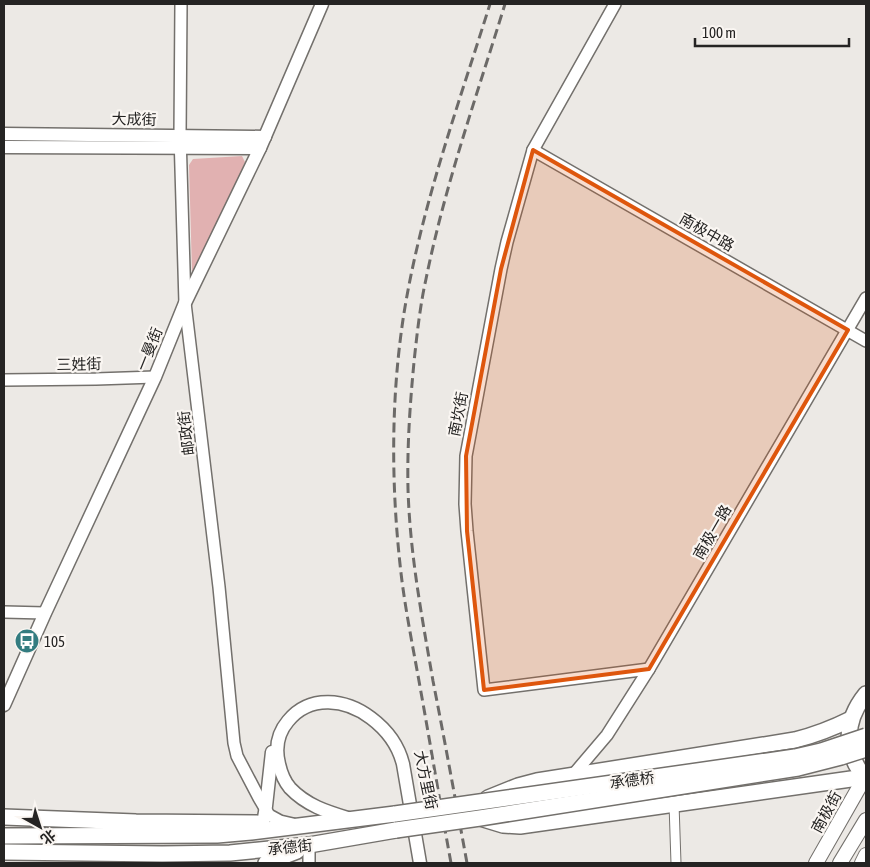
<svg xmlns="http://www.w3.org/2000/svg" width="870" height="867" font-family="'Asap Condensed','Noto Sans SC',sans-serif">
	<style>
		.green { fill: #e1b1b1 }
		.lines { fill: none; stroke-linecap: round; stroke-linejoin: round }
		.minor-casing { stroke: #73706c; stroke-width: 11 }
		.tertiary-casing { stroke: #73706c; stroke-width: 14 }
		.secondary-casing { stroke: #73706c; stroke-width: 15 }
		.primary-casing { stroke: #73706c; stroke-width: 16 }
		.trunk-casing { stroke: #73706c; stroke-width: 18 }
		.minor { stroke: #fff; stroke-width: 9 }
		.tertiary { stroke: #fff; stroke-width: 11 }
		.secondary { stroke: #fff; stroke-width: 12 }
		.primary { stroke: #fff; stroke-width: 14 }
		.trunk { stroke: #fff; stroke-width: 15 }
		.rail { stroke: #6c6a68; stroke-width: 3; stroke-dasharray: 10 5; stroke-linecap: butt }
		.trunk-bridge-casing { stroke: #73706c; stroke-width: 18; stroke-linecap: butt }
		.trunk-bridge { stroke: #fff; stroke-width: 15 }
		.marked { fill: #de560d; fill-opacity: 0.2; stroke: #de560d; stroke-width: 4; stroke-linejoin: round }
		.labels { text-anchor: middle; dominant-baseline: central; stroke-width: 4.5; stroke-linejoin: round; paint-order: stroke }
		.street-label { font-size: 15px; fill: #252423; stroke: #faf6f2 }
		.poi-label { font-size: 15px; fill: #252423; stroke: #faf6f2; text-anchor: start }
	</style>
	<rect width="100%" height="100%" fill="#ece9e5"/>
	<!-- green -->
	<path class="green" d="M242 156 245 162 198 272H192L189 165 193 159Z"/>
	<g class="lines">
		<defs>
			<path id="minor" d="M674 804 676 863"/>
			<g id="tertiary">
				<path d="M181 4 180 135 185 303 219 587 234 743 237 756 259 798 269 815 280 821 293 824"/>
				<path d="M615 4 533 150 507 242 501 269 466 456 465 504 467 531 484 690 649 669"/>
				<path d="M533 150 866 341"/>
				<path d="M4 380 96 379 155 377"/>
				<path d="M4 612 45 613"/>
				<path d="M573 775 607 735 649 669 866 298"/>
				<path d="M309 863V845"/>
			</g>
			<g id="secondary">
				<path d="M4 134 265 137"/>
				<path d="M4 147 260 148"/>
				<path d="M4 705 45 613 155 377 185 303 260 148 322 4"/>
				<path d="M351 819C328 812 307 806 290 788 284 781 281 773 279 764 275 748 277 734 288 721 310 694 346 699 371 718 387 730 398 744 403 764L420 863"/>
				<path d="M263 824 266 806 272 752"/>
			</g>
			<g id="primary">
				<path d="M816 863 865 777"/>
				<path d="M840 863 866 820"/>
				<path d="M862 863 866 855"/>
			</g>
			<g id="trunk">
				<path d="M866 694C844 721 843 752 866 779"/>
				<path d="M488 798 518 786 537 781 795 740C815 735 833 728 851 719"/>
				<path d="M4 817 136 822 257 823"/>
				<path d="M480 818 503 825 520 826 865 777"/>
				<path d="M4 836 217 835 251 832 395 814"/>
				<path d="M4 852 162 854 230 853 309 845 396 830"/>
				<path d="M266 863 297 851"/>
			</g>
		</defs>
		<!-- minor casing -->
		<use href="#minor" class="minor-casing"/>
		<!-- tertiary casing -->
		<use href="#tertiary" class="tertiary-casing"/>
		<!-- secondary casing -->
		<use href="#secondary" class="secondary-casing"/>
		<!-- primary casing -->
		<use href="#primary" class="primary-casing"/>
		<!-- trunk casing -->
		<use href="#trunk" class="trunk-casing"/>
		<!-- minor -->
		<use href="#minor" class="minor"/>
		<!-- tertiary -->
		<use href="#tertiary" class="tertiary"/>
		<!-- secondary -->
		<use href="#secondary" class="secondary"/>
		<!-- primary -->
		<use href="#primary" class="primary"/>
		<!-- trunk -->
		<use href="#trunk" class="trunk"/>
		<!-- rail -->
		<g class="rail">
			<path d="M451 863C440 803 430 742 419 681 412 642 404 603 400 564 391 481 391 396 404 313 421 208 458 106 490 4"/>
			<path d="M467 863C456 803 445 742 433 681 422 617 410 555 408 489 407 447 410 404 414 362 417 334 420 306 426 279 445 185 477 95 505 4"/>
		</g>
		<defs>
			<g id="trunk-bridge">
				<path d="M395 814 795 757 821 751 866 736"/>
				<path d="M396 830 480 818 798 768 841 757 866 749"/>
			</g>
		</defs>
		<!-- trunk-bridge casing -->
		<use href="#trunk-bridge" class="trunk-bridge-casing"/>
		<!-- trunk-bridge -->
		<use href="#trunk-bridge" class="trunk-bridge"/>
	</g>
	<!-- marked area -->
	<path class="marked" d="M533 150 848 330 649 669 484 690 467 531 466 456 501 269Z"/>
	<!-- icons -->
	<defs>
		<symbol id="bus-disc" viewBox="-11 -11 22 22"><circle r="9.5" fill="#337c80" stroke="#faf6f2"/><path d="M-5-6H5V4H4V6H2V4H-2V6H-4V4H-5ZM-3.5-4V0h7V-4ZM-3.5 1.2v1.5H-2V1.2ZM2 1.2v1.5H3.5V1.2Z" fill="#fff"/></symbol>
	</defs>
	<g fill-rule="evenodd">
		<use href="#bus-disc" x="13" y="627" width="28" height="28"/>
	</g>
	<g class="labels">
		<!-- street labels -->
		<g class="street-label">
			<text transform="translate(134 119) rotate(1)">大成街</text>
			<text transform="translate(707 232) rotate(30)">南极中路</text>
			<text transform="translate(149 349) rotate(-68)">一曼街</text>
			<text transform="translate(79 364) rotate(-1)">三姓街</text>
			<text transform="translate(458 414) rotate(-79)">南坎街</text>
			<text transform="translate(186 433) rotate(-97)">邮政街</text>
			<text transform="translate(712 532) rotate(-60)">南极一路</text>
			<text transform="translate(426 780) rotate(78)">大方里街</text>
			<text transform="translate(632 780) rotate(-8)">承德桥</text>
			<text transform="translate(826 812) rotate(-61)">南极街</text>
			<text transform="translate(290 847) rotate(-6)">承德街</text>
		</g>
		<!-- poi labels -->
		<g class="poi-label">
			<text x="44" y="641">105</text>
		</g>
	</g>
	<!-- border -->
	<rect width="870" height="867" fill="none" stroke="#252423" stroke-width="10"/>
	<!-- north arrow -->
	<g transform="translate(40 827) rotate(141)" stroke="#faf6f2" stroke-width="4" paint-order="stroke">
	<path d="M0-4L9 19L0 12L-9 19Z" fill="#252423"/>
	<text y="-8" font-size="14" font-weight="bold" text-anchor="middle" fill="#252423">北</text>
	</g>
	<!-- scale -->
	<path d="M695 38v8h154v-8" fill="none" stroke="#252423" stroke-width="2.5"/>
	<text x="702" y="38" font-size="15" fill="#252423" stroke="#faf6f2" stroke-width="4" paint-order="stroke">100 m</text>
</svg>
